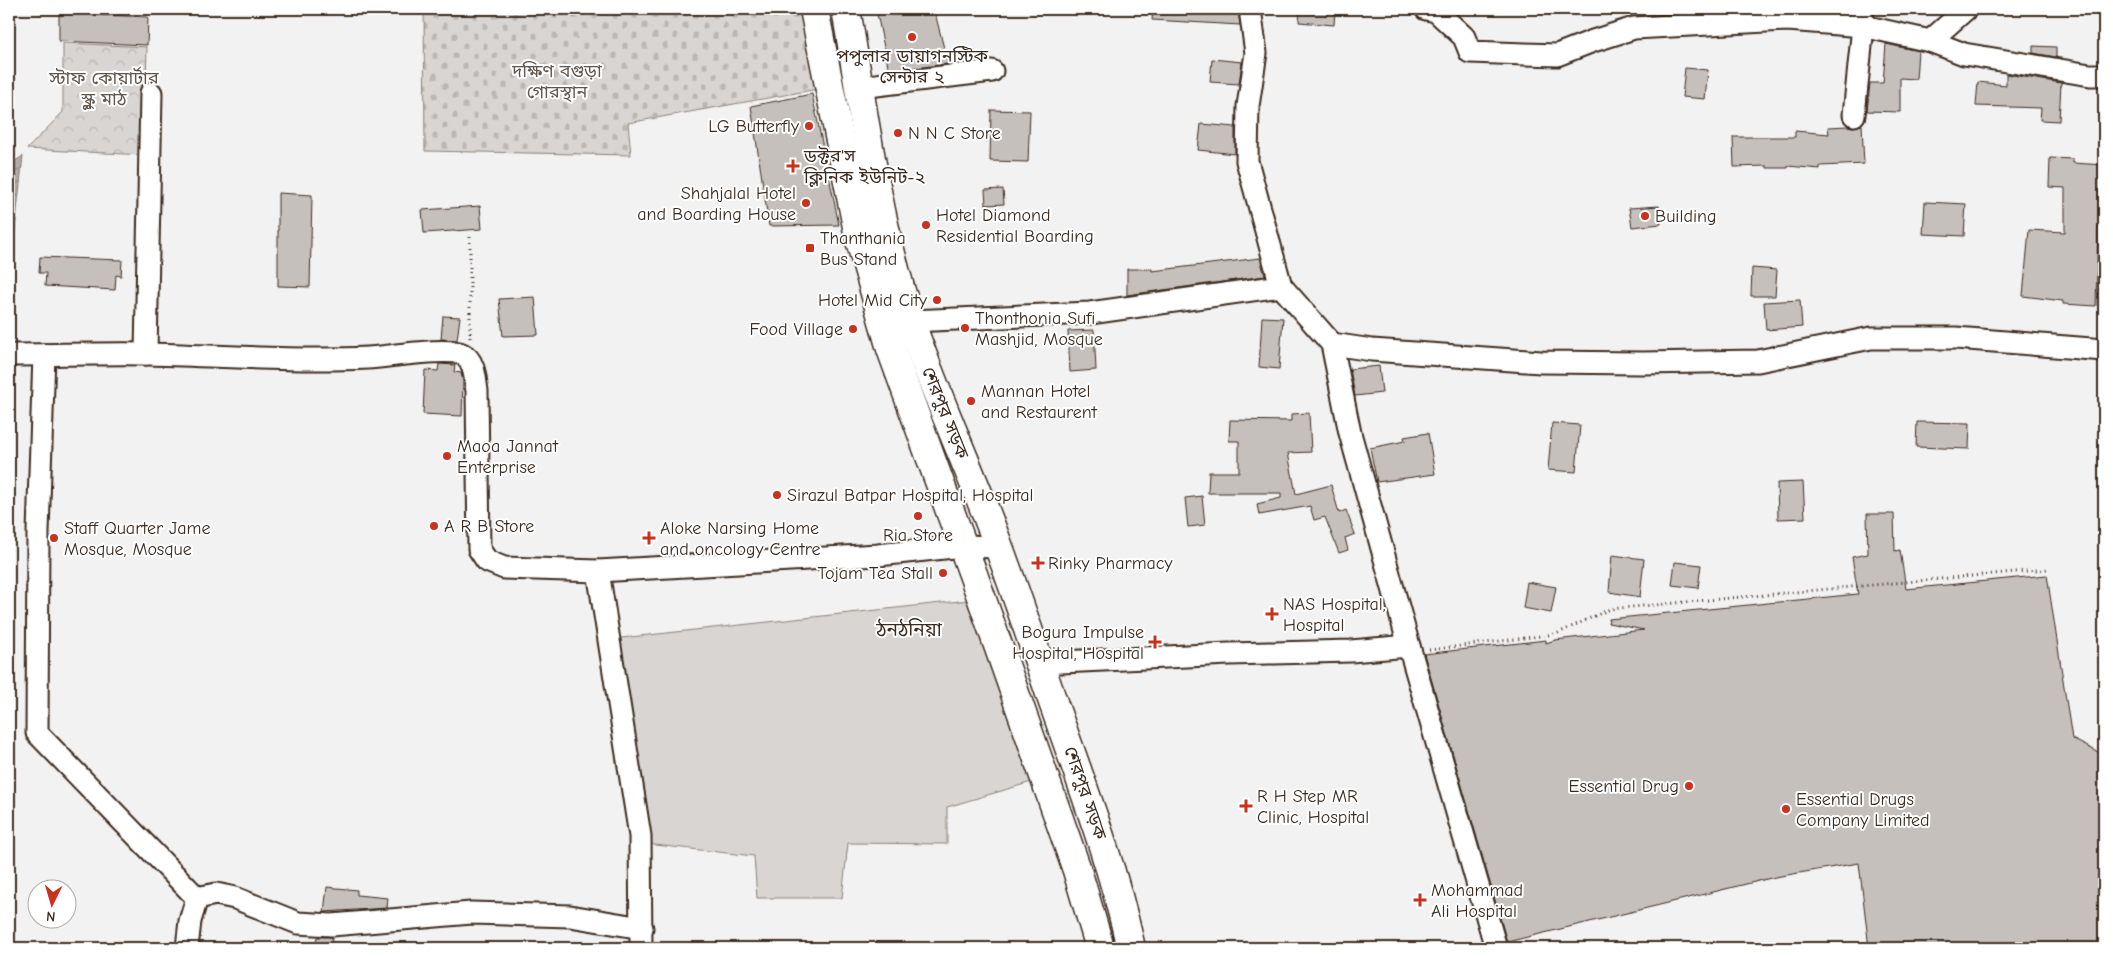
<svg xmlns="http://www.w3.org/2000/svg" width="2113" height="957" font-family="'Comic Neue','Noto Sans Bengali',sans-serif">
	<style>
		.green { fill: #d8d5d2; stroke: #8a8078 }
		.forest { fill: url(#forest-crowns); stroke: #8a8078 }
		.cemetery { fill: url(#cemetery-stones); stroke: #8a8078 }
		.water { fill: url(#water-waves); stroke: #827770 }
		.building { fill: #c6c0bd; stroke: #3b2a1e }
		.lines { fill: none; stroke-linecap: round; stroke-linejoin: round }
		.minor-casing { stroke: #3b2a1e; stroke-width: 25 }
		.highway-casing { stroke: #3b2a1e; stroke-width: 31 }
		.path { stroke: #3b2a1e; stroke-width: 3; stroke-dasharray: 1 4; stroke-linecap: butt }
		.minor { stroke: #fff; stroke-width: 21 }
		.highway { stroke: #fff; stroke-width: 28 }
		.poi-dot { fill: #c8321e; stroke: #fff; stroke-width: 2 }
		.labels { text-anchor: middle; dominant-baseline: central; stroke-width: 4; stroke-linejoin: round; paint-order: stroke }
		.poi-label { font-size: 18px; fill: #3b2a1e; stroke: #fff; text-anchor: start }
		.park-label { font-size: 18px; fill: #62554b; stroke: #fff }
		.street-label { font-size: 18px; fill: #3b2a1e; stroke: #fff }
		.neighbourhood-label { font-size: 19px; fill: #3b2a1e; stroke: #fff }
	</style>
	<defs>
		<pattern id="forest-crowns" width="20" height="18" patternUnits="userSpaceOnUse" patternTransform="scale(1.25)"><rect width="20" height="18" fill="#d8d5d2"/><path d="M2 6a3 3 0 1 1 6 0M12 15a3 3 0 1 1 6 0" fill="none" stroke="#bab7b4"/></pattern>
		<pattern id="cemetery-stones" width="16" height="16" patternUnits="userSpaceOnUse" patternTransform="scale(1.25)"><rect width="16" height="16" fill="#d8d5d2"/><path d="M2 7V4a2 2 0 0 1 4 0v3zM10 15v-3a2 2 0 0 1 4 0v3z" fill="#bab7b4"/></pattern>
		<pattern id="water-waves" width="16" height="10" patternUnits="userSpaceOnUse" patternTransform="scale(1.25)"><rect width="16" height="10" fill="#b2aba7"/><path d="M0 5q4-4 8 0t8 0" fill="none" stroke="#928b87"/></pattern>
	</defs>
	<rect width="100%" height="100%" fill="#f3f2f2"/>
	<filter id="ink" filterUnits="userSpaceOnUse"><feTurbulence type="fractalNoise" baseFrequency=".02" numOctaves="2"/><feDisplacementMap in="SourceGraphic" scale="10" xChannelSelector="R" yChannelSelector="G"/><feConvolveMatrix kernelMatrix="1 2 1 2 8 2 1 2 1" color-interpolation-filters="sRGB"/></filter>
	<g filter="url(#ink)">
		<!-- green -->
		<path class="green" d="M969 600 1035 781 947 807V844L848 843 842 898H757L754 856 646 844 612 639Z"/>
		<!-- forest -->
		<path class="forest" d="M63 43 147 47 144 155 27 149 63 112Z"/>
		<!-- cemetery -->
		<path class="cemetery" d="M424 9H804L818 89 628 123 631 155 425 151Z"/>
		<!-- water -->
		<path class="water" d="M23 156 9 284V165Z"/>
		<!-- building -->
		<g class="building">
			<path d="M876 9H934L948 64 889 71Z"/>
			<path d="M1153 9H1238L1240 25 1152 20Z"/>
			<path d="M1300 9H1335L1334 25 1299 22Z"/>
			<path d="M59 13 148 17 147 45 59 41Z"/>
			<path d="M1886 44 1918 51 1916 79 1900 78V112L1867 111 1870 83H1883Z"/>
			<path d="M2033 46 2056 47V57L2033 53Z"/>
			<path d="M1212 59 1242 62 1239 84 1210 82Z"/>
			<path d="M1685 68 1708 70 1705 99 1682 97Z"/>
			<path d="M2006 74 2061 83 2059 121 2040 120 2041 108 1976 106 1978 82 2006 85Z"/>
			<path d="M812 94 839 225 769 226 751 106Z"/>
			<path d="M991 110 1030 111 1028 162 990 161Z"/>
			<path d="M1201 124 1235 127V154L1198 150Z"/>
			<path d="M1862 125 1864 164 1820 166V169L1788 166V168H1767V166L1734 167 1733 137H1795V131L1829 134 1828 127 1848 126 1853 127Z"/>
			<path d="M2050 158 2073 159V163L2104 165V187H2101V226H2098L2096 306 2063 304V301L2023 296 2029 230 2065 232V188L2049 187Z"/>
			<path d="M1003 189 1004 204 986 205 985 190Z"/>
			<path d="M278 193 312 195 310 287 278 286Z"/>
			<path d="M1925 202 1966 204 1964 236 1923 234Z"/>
			<path d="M480 206 482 229 424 233 422 210Z"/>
			<path d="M1659 206 1661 224 1632 227 1629 208Z"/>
			<path d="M40 257 122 260 121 276 116 275 115 290 45 286 46 273H39Z"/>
			<path d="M1260 258 1265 276 1127 295V269H1152V271Z"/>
			<path d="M1752 268 1777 270 1775 296H1751Z"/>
			<path d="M535 297 538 335 503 336 499 299Z"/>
			<path d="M1800 300 1802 327 1766 330 1764 302Z"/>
			<path d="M443 316 460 317 457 340 441 339Z"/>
			<path d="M1262 317 1283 318 1279 369 1259 367Z"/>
			<path d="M1094 330 1096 370 1070 372 1068 331Z"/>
			<path d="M439 364 455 365 454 372 461 373 463 381 462 416 423 414 425 370 438 371Z"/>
			<path d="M1379 366 1382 393 1355 396 1350 369Z"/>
			<path d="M1309 413 1311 452 1288 453 1296 494 1331 485 1339 513 1346 510 1355 534 1345 538 1348 550 1339 553 1325 517 1314 520 1310 506 1259 515 1257 504 1281 498V493H1208L1209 472H1239V441H1229L1230 420 1291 421V414Z"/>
			<path d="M1917 422 1970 423 1969 449 1916 447Z"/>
			<path d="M1552 423 1580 425 1576 472 1548 470Z"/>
			<path d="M1428 433 1435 474 1377 482 1370 448 1405 441 1404 437Z"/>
			<path d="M1803 482 1805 518 1778 519 1777 483Z"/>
			<path d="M1202 496 1205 525 1188 527 1185 498Z"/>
			<path d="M1867 514H1894L1895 551 1900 550 1906 589 2047 575 2072 739 2104 755V948H1869L1859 863 1775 877 1507 942 1424 654 1546 640V643L1555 640 1644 630 1608 623 1609 619 1858 594 1852 557 1868 554Z"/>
			<path d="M1612 555 1644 559 1640 597 1609 592Z"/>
			<path d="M1675 562 1701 565 1698 588 1672 585Z"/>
			<path d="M1527 582 1556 587 1551 613 1523 608Z"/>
			<path d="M327 887 357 890V895L388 898 387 908 324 912Z"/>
			<path d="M317 937H332L331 948H315Z"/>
		</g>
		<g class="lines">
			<defs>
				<g id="minor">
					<path d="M1250 9 1256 53 1248 106 1247 161 1281 286 1332 344 1350 433 1409 646 1496 948"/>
					<path d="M1426 9 1436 11 1464 37 1470 52 1557 55 1593 41 1634 28 1788 20 1863 26 1930 41 1966 9"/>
					<path d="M1930 41 1964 54 2090 75H2104"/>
					<path d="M860 87 992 71"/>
					<path d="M1854 115 1863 26 1862 9"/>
					<path d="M911 321 1090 313 1281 286"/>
					<path d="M1332 344 1372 350 1541 362 1643 363 1758 361 1871 338H1956L2104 350"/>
					<path d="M146 354 151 93"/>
					<path d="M9 355C55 355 102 353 149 354 222 356 295 361 368 358 388 357 447 347 462 354 475 360 475 379 477 391L479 549 487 561 504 568 598 571 878 555 963 546 998 547"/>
					<path d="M44 355 38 532 37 733 197 898"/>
					<path d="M598 571 640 836 641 948"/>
					<path d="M1040 663 1229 654 1351 651 1409 646"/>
					<path d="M187 948 190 921 197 898 216 894 235 898 298 923 332 925 471 913 570 916 642 928"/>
				</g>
				<g id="highway">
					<path d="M814 9 859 237 891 349 973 574 1077 870 1100 948"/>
					<path d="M846 9C864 114 877 222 911 323 932 384 958 443 982 503 1009 570 1031 639 1055 708 1083 787 1113 866 1131 948"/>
				</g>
			</defs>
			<!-- minor casing -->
			<use href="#minor" class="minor-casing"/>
			<!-- highway casing -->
			<use href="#highway" class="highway-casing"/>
			<!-- path -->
			<g class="path">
				<path d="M470 237V338"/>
				<path d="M1429 650 1556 634 1610 609 2048 569"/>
			</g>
			<!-- minor -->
			<use href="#minor" class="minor"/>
			<!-- highway -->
			<use href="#highway" class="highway"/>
		</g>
	</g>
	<!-- markers -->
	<g class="poi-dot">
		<circle cx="912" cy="37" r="5"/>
		<circle cx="809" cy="126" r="5"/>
		<circle cx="898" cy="133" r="5"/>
		<path d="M790.5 158.5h5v5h5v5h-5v5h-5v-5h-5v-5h5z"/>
		<circle cx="806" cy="203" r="5"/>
		<circle cx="1645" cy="216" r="5"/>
		<circle cx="926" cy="225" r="5"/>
		<rect x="805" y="243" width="10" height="10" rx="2.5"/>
		<circle cx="937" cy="300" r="5"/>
		<circle cx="965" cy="328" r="5"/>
		<circle cx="853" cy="329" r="5"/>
		<circle cx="971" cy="401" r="5"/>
		<circle cx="447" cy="456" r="5"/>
		<circle cx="777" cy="495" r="5"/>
		<circle cx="918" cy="516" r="5"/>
		<circle cx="434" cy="526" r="5"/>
		<circle cx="54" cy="538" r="5"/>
		<path d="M646.5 530.5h5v5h5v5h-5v5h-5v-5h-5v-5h5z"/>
		<path d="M1035.5 555.5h5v5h5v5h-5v5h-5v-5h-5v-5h5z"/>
		<circle cx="943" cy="573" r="5"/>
		<path d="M1269.5 606.5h5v5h5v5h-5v5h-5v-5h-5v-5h5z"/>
		<path d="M1152.5 634.5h5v5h5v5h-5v5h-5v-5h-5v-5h5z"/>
		<circle cx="1689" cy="786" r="5"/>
		<path d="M1243.5 798.5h5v5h5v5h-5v5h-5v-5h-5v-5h5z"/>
		<circle cx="1786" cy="809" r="5"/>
		<path d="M1417.5 892.5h5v5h5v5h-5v5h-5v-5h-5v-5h5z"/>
	</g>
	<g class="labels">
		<!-- poi labels -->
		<g class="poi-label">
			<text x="912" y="56" text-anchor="middle">পপুলার ডায়াগনস্টিক<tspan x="912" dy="21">সেন্টার ২</tspan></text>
			<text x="799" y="126" text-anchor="end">LG Butterfly</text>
			<text x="908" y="133">N N C Store</text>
			<text x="804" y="156">ডক্টর'স<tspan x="804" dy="21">ক্লিনিক ইউনিট-২</tspan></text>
			<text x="796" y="193" text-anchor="end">Shahjalal Hotel<tspan x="796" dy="21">and Boarding House</tspan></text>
			<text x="936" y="215">Hotel Diamond<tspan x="936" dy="21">Residential Boarding</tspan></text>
			<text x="1655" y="216">Building</text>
			<text x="820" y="238">Thanthania<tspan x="820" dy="21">Bus Stand</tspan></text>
			<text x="927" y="300" text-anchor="end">Hotel Mid City</text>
			<text x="975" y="318">Thonthonia Sufi<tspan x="975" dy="21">Mashjid, Mosque</tspan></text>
			<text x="843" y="329" text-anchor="end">Food Village</text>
			<text x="981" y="391">Mannan Hotel<tspan x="981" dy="21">and Restaurent</tspan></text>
			<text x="457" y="446">Maoa Jannat<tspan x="457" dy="21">Enterprise</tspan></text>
			<text x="787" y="495">Sirazul Batpar Hospital, Hospital</text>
			<text x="444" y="526">A R B Store</text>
			<text x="64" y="528">Staff Quarter Jame<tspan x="64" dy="21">Mosque, Mosque</tspan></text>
			<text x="660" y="528">Aloke Narsing Home<tspan x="660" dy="21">and oncology Centre</tspan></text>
			<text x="918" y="535" text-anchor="middle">Ria Store</text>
			<text x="1048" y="563">Rinky Pharmacy</text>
			<text x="933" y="573" text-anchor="end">Tojam Tea Stall</text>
			<text x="1283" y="604">NAS Hospital,<tspan x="1283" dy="21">Hospital</tspan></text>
			<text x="1144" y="632" text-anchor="end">Bogura Impulse<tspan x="1144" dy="21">Hospital, Hospital</tspan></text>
			<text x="1679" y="786" text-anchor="end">Essential Drug</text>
			<text x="1257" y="796">R H Step MR<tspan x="1257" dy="21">Clinic, Hospital</tspan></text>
			<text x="1796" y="799">Essential Drugs<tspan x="1796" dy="21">Company Limited</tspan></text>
			<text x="1431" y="890">Mohammad<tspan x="1431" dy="21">Ali Hospital</tspan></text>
		</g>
		<!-- park labels -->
		<g class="park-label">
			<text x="557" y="71">দক্ষিণ বগুড়া<tspan x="557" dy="21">গোরস্থান</tspan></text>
			<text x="104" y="78">স্টাফ কোয়ার্টার<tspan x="104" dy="21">স্কুল মাঠ</tspan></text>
		</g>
		<!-- street labels -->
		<g class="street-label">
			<text transform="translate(945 413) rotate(68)">শেরপুর সড়ক</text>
			<text transform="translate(1085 793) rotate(71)">শেরপুর সড়ক</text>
		</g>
		<!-- neighbourhood labels -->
		<g class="neighbourhood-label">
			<text x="909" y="630">ঠনঠনিয়া</text>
		</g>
	</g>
	<!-- margin -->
	<rect width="2113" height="957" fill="none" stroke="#fff" stroke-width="30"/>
	<rect x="15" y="15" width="2083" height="927" fill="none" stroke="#3b2a1e" stroke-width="2" filter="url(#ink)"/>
	<!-- north arrow -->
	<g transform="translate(52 904) rotate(185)"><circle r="24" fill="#ffffff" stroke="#b1aaa5"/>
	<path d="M0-4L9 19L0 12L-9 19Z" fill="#c8321e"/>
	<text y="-8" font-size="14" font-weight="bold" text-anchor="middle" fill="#3b2a1e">N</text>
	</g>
</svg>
